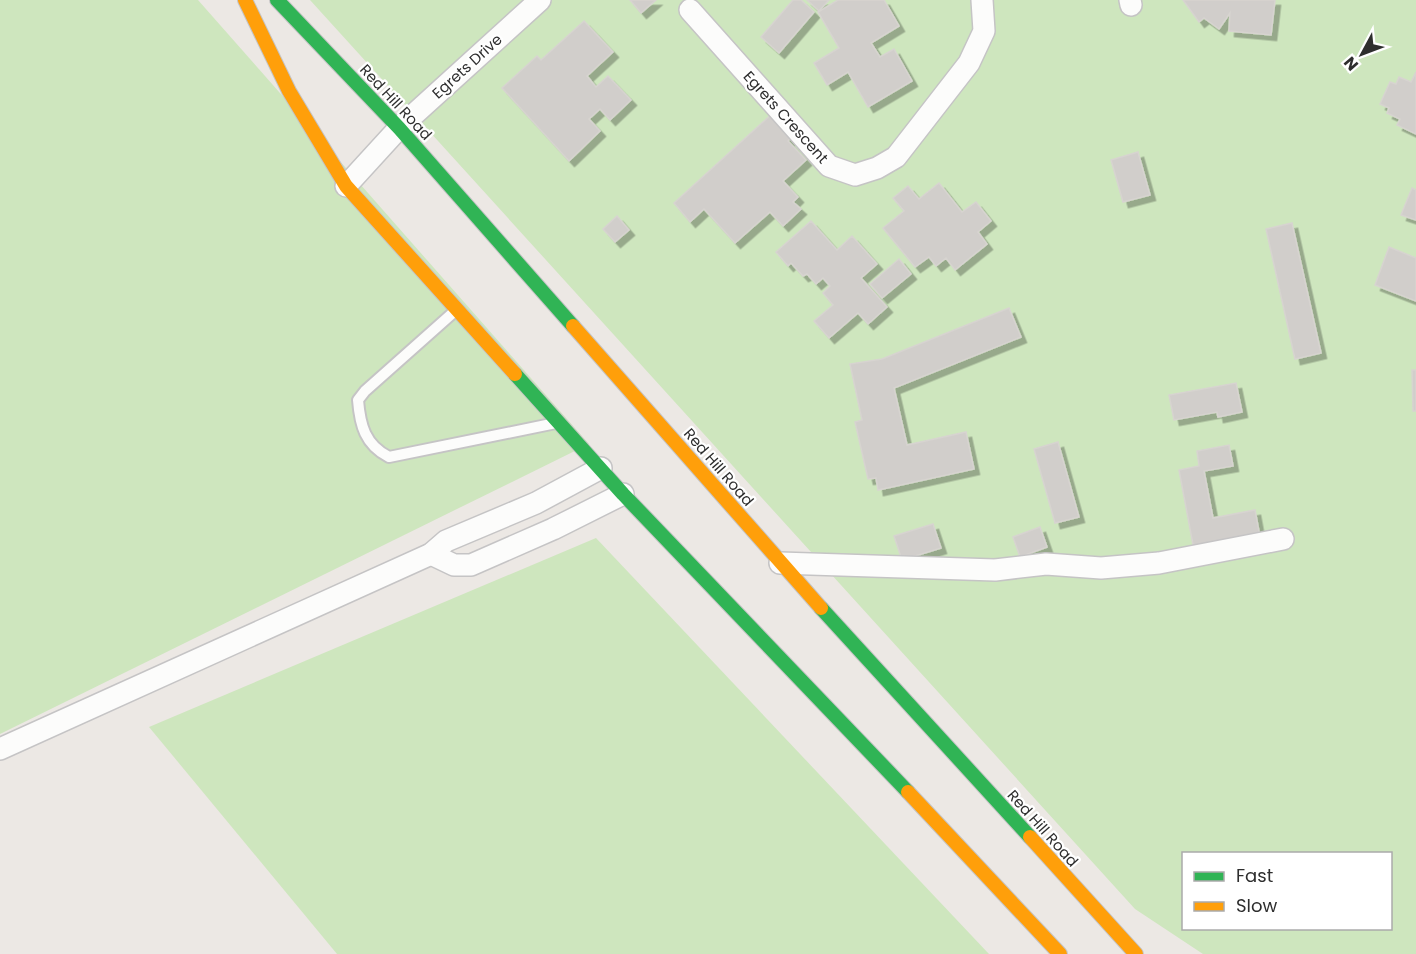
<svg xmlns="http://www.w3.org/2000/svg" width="1416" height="954" font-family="Poppins,sans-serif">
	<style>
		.green { fill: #cee6be; fill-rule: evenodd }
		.building { fill: #d1cecb; stroke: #d7d4d0; stroke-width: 1.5; filter: url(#shadow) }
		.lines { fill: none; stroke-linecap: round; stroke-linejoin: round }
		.lane-casing { stroke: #c5c4c5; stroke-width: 14 }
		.street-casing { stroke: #c5c4c5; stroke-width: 24 }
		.fast-casing { stroke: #c5c4c5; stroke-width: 16 }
		.slow-casing { stroke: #c5c4c5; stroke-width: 16 }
		.lane { stroke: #fcfcfb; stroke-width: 10 }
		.street { stroke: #fcfcfb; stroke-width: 21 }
		.fast { stroke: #30b455; stroke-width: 14 }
		.slow { stroke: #ff9f0a; stroke-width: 14 }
		.labels { text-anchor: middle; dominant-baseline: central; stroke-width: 4.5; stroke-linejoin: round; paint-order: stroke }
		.street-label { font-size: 15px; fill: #2e2e2e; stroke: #fff }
	</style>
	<defs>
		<filter id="shadow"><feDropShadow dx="5.5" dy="5.5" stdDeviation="0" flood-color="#0004"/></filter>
	</defs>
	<rect width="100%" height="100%" fill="#ece8e4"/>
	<!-- green -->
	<g class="green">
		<path d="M0 0H198L589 444 0 734Z"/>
		<path d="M310 0H1416V954H1203L1135 909ZM1184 854H1390V928H1184Z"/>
		<path d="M596 538 989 954H337L149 727Z"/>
	</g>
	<!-- building -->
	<g class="building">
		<path d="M630 0H656L641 13Z"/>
		<path d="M793 0H801L814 12 779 53 761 37Z"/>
		<path d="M807 0H829L819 11Z"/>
		<path d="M838 0H884L899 26 871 43 880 57 894 49 912 81 868 107 848 72 827 85 814 63 839 48 818 12Z"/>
		<path d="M1183 0H1275L1271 35 1229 31 1230 13 1219 29 1204 18 1199 22Z"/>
		<path d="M584 21 613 52 587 76 596 87 608 76 631 100 610 120 600 109 589 119 600 131 569 161 502 88 537 56 541 60Z"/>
		<path d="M1416 72V134L1397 125 1400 119 1387 113 1389 108 1380 104 1390 82 1396 84 1399 77 1411 82Z"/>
		<path d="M774 112 794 135 788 141 806 160 783 181 798 197 793 202 801 209 783 226 770 212 735 243 704 209 690 222 674 203Z"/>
		<path d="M1138 152 1150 195 1123 202 1111 160Z"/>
		<path d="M939 183 962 212 976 202 991 221 978 232 987 244 955 270 946 258 936 266 929 257 915 267 883 228 904 211 893 198 908 186 919 199Z"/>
		<path d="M1412 188 1416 190V220L1401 215Z"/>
		<path d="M617 216 629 230 615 242 603 229Z"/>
		<path d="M811 221 837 250 852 236 877 264 861 278 887 307 868 324 858 313 829 338 814 321 833 305 823 293 830 286 823 278 816 284 807 274 803 276 791 263 788 266 776 252Z"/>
		<path d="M1292 223 1321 353 1295 359 1266 229Z"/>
		<path d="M1389 247 1416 258V301L1375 285Z"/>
		<path d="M899 259 911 274 882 298 870 284Z"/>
		<path d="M1009 308 1021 337 894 388 907 445 966 432 974 469 878 490 876 478 868 479 855 422 862 420 850 364 882 359Z"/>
		<path d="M1412 370H1416V411H1413Z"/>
		<path d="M1236 383 1242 412 1218 417 1217 412 1174 420 1169 395Z"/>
		<path d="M1058 442 1079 517 1055 523 1034 449Z"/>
		<path d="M1229 445 1233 466 1204 471 1213 518 1255 510 1260 537 1194 550 1179 470 1199 466 1197 451Z"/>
		<path d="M933 524 941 548 902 560 894 536Z"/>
		<path d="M1040 527 1047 547 1020 557 1013 537Z"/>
	</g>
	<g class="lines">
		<defs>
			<path id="lane" d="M455 311 365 391 358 400C360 425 365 445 389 457L556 423"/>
			<g id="street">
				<path d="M1130 0 1131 5"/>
				<path d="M690 10 829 166 855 175 877 168 896 157 969 63 984 31 982 0"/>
				<path d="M346 186 399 128 540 0"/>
				<path d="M431 554 454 565H471L553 529 623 494"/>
				<path d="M780 563 995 570 1046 564 1101 568 1159 563 1283 539"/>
				<path d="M0 749 431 554 446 541 536 503 601 468"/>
			</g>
			<g id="fast">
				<path d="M277 0 399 128 573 326"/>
				<path d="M515 374 623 494 908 792"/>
				<path d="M821 608 1030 837"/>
			</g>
			<g id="slow">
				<path d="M245 0 289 91 346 186 515 374"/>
				<path d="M573 326 821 608"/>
				<path d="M908 792 1060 954"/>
				<path d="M1030 837 1136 954"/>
			</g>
		</defs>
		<!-- lane casing -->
		<use href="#lane" class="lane-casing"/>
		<!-- street casing -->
		<use href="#street" class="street-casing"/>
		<!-- fast casing -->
		<use href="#fast" class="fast-casing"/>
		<!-- slow casing -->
		<use href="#slow" class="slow-casing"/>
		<!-- lane -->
		<use href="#lane" class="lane"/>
		<!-- street -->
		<use href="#street" class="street"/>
		<!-- fast -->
		<use href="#fast" class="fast"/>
		<!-- slow -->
		<use href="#slow" class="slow"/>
	</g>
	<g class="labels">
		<!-- street labels -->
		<g class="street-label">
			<text transform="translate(467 66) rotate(-42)">Egrets Drive</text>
			<text transform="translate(396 102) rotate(47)">Red Hill Road</text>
			<text transform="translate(786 117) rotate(48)">Egrets Crescent</text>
			<text transform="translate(719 467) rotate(49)">Red Hill Road</text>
			<text transform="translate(1043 828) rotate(48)">Red Hill Road</text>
		</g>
	</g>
	<!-- legend -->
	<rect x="1182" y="852" width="210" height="78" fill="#ffffff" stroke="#ababab" stroke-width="1.5"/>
	<rect x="1194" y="872" width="30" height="9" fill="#30b455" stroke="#ababab" stroke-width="1.5"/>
	<text x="1236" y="882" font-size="18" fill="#2e2e2e">Fast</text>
	<rect x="1194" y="902" width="30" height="9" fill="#ff9f0a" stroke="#ababab" stroke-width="1.5"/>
	<text x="1236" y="912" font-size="18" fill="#2e2e2e">Slow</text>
	<!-- north arrow -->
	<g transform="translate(1362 54) rotate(229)" stroke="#ffffff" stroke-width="4.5" paint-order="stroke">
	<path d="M0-4.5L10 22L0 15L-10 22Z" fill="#2e2e2e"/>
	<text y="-9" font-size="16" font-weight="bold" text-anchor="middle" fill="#2e2e2e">N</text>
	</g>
</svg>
